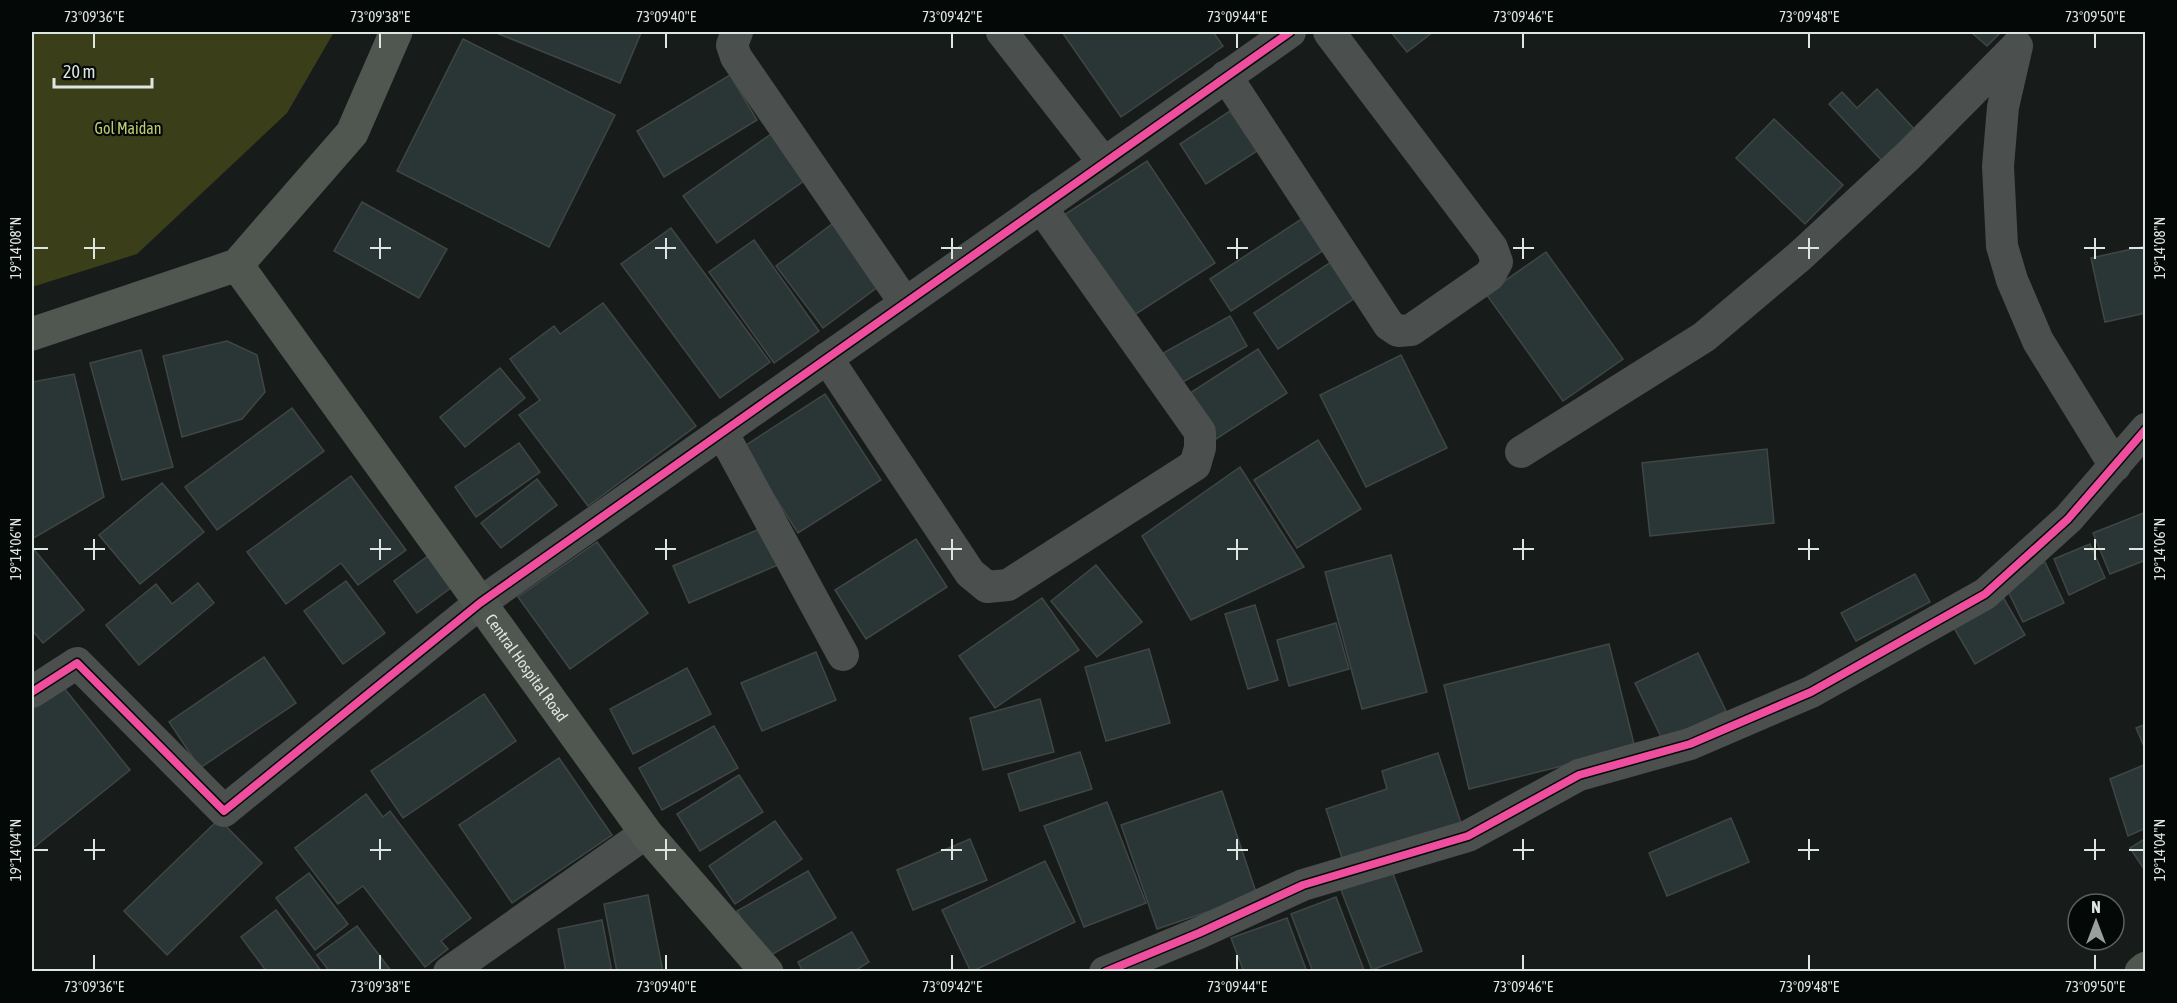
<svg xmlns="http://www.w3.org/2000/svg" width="2177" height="1003" font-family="'Asap Condensed',sans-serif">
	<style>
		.green { fill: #3a3f1a }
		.building { fill: #2a3635; stroke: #404644; stroke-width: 1.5 }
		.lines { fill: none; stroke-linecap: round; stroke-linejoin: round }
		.street { stroke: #4b4f4d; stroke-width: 32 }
		.secondary { stroke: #505751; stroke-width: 33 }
		.cycleway-casing { stroke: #040806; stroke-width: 11 }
		.cycleway { stroke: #ef4d9e; stroke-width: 8 }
		.ticks { fill: none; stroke: #dee6e2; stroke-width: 2 }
		.labels { text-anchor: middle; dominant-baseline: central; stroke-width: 4.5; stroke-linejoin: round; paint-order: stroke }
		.park-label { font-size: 16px; fill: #bccc72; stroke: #040806 }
		.street-label { font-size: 16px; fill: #dee6e2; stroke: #040806 }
		.neatline { fill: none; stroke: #dee6e2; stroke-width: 2 }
		.ticks-label { font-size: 15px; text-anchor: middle; fill: #dee6e2 }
	</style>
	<rect width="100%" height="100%" fill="#171c1a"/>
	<!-- green -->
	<path class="green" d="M32 32H334L287 113 137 254 32 287Z"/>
	<!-- building -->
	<g class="building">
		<path d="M494 32H637L641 33 620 83Z"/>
		<path d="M1062 32H1213L1223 46 1121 117Z"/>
		<path d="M1391 32H1433L1407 52Z"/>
		<path d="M1971 32H2001L1987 46Z"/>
		<path d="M463 39 615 115 549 247 397 171Z"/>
		<path d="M730 75 757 120 664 177 637 131Z"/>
		<path d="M1877 89 1917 132 1884 163 1829 104 1842 92 1857 108Z"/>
		<path d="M1230 111 1257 151 1206 184 1180 144Z"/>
		<path d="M1774 119 1843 185 1805 224 1736 158Z"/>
		<path d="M774 132 808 178 717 243 683 196Z"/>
		<path d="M1147 161 1215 263 1125 321 1058 219Z"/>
		<path d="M362 202 447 249 419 298 334 251Z"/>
		<path d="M1306 216 1327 248 1231 311 1210 279Z"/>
		<path d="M840 218 887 280 823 328 776 266Z"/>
		<path d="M671 228 770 362 720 398 621 264Z"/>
		<path d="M754 240 819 331 774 363 709 272Z"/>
		<path d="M2146 246V313L2105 322 2091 258Z"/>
		<path d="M1546 252 1623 359 1563 401 1486 294Z"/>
		<path d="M1331 262 1355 298 1278 349 1254 313Z"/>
		<path d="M603 303 696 426 588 506 519 415 540 400 510 359 554 326 560 334Z"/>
		<path d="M1230 316 1247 346 1174 387 1156 357Z"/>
		<path d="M227 341 257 355 265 392 242 419 182 437 163 356Z"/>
		<path d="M1258 349 1287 393 1213 441 1184 397Z"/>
		<path d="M141 350 173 467 122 480 90 363Z"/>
		<path d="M1401 355 1447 448 1366 487 1320 395Z"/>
		<path d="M500 368 525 398 465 447 440 417Z"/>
		<path d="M74 374 104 497 32 539V382Z"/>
		<path d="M825 394 881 480 798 533 743 447Z"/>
		<path d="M292 408 324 451 217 530 185 487Z"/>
		<path d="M1318 440 1361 509 1297 548 1254 480Z"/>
		<path d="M519 443 540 472 476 517 455 487Z"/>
		<path d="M1767 449 1774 523 1650 536 1642 463Z"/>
		<path d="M1240 467 1304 567 1191 620 1142 536Z"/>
		<path d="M351 476 406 550 358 585 341 563 286 604 247 552Z"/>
		<path d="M537 479 557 505 501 548 481 523Z"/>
		<path d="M162 483 204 532 140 584 99 535Z"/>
		<path d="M2146 512V560L2110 574 2093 533Z"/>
		<path d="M771 524 787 561 689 603 673 566Z"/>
		<path d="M916 539 947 587 866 639 835 590Z"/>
		<path d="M597 542 648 613 570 669 518 597Z"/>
		<path d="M2090 544 2105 578 2069 595 2054 559Z"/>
		<path d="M32 547 84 610 43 643 32 630Z"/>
		<path d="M436 550 460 581 417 613 394 581Z"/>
		<path d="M1391 555 1427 692 1362 709 1325 572Z"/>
		<path d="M2045 562 2064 603 2023 622 2003 581Z"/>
		<path d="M1096 565 1142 622 1097 657 1051 601Z"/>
		<path d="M1915 574 1930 602 1856 641 1841 613Z"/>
		<path d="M346 581 385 633 343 664 304 611Z"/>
		<path d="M198 583 214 603 139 665 106 625 156 584 172 604Z"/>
		<path d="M2000 592 2025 635 1975 664 1950 621Z"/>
		<path d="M1042 598 1079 650 995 708 959 656Z"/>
		<path d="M1255 605 1278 680 1248 689 1225 614Z"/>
		<path d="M1336 623 1349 669 1289 686 1277 640Z"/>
		<path d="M1609 644 1635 748 1469 789 1444 685Z"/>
		<path d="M1149 649 1170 723 1106 741 1085 667Z"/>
		<path d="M816 652 836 700 762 731 741 683Z"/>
		<path d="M1698 653 1726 711 1663 741 1635 683Z"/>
		<path d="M264 657 296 703 200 768 169 722Z"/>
		<path d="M687 668 711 714 633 754 610 709Z"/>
		<path d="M56 678 130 770 32 849V698Z"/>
		<path d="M484 694 516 741 403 818 371 771Z"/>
		<path d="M1040 699 1054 752 983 770 970 718Z"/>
		<path d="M2146 724V751L2136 728Z"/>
		<path d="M714 726 738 768 662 810 639 768Z"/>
		<path d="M1080 752 1092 789 1020 811 1008 774Z"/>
		<path d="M1438 753 1462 826 1344 864 1326 809 1387 789 1382 771Z"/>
		<path d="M559 758 612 835 512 903 459 825Z"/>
		<path d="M2146 764V828L2128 836 2110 779Z"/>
		<path d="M739 775 763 812 700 851 677 814Z"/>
		<path d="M1222 791 1257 895 1157 929 1121 825Z"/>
		<path d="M366 794 383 817 390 811 471 918 441 941 448 949 425 967 363 886 338 904 295 848Z"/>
		<path d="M1107 802 1146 903 1084 927 1044 826Z"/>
		<path d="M1731 818 1749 862 1667 896 1649 853Z"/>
		<path d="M219 819 262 863 167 955 124 911Z"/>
		<path d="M775 821 802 859 735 904 709 866Z"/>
		<path d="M2146 838V872L2130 848Z"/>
		<path d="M970 839 987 880 913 910 897 870Z"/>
		<path d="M1045 861 1075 922 971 972 942 910Z"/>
		<path d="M808 871 836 918 764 959 737 911Z"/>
		<path d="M1392 871 1422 951 1372 970 1341 890Z"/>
		<path d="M309 873 348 924 315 950 276 898Z"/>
		<path d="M648 895 663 972H617L604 904Z"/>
		<path d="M1336 897 1364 970 1361 972H1313L1291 914Z"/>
		<path d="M276 910 322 972H267L241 937Z"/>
		<path d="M1287 918 1307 972H1244L1231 938Z"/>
		<path d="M602 920 612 972H566L558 929Z"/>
		<path d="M357 926 392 972H330L317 955Z"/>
		<path d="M852 932 869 962 853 972H803L798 962Z"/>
	</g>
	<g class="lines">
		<!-- street -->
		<g class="street">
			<path d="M737 32 732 45 736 57 905 303"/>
			<path d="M1002 32 1104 163"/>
			<path d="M2017 46 2003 107 1998 166 2002 246 2012 280 2038 341 2115 466"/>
			<path d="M1226 76 1389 325 1398 331 1411 330 1490 275 1497 262 1492 248 1329 32"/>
			<path d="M827 358 970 573 987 587 1008 585 1195 465 1200 448V432L1041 207"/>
			<path d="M722 432 843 655"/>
			<path d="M1521 452 1704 337 1800 256 1908 156 2016 47"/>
			<path d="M32 692 77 663 224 811 480 603 1290 32"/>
			<path d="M449 972 646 833"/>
			<path d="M1105 972 1199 933 1303 885 1468 836 1579 775 1690 744 1811 692 1985 594 2068 519 2146 429"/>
		</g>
		<!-- secondary -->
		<g class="secondary">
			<path id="s1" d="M237 265 646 833 767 972"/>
			<path d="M32 334 237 265 352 133 396 32"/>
			<path d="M2141 972 2146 968"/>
		</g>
		<defs>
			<g id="cycleway">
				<path d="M32 692 77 663 224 811 480 603 1290 32"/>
				<path d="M1105 972 1199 933 1303 885 1468 836 1579 775 1690 744 1811 692 1985 594 2068 519 2146 429"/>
			</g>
		</defs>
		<!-- cycleway casing -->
		<use href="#cycleway" class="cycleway-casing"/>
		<!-- cycleway -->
		<use href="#cycleway" class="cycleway"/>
	</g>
	<!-- ticks -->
	<path class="ticks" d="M94 33V48M380 33V48M666 33V48M952 33V48M1237 33V48M1523 33V48M1809 33V48M2095 33V48M94 238V259M380 238V259M666 238V259M952 238V259M1237 238V259M1523 238V259M1809 238V259M2095 238V259M33 248H48M84 248H105M370 248H391M655 248H676M941 248H962M1227 248H1248M1513 248H1534M1798 248H1819M2084 248H2105M2129 248H2144M94 539V560M380 539V560M666 539V560M952 539V560M1237 539V560M1523 539V560M1809 539V560M2095 539V560M33 549H48M84 549H105M370 549H391M655 549H676M941 549H962M1227 549H1248M1513 549H1534M1798 549H1819M2084 549H2105M2129 549H2144M94 839V860M380 839V860M666 839V860M952 839V860M1237 839V860M1523 839V860M1809 839V860M2095 839V860M33 850H48M84 850H105M370 850H391M655 850H676M941 850H962M1227 850H1248M1513 850H1534M1798 850H1819M2084 850H2105M2129 850H2144M94 955V970M380 955V970M666 955V970M952 955V970M1237 955V970M1523 955V970M1809 955V970M2095 955V970"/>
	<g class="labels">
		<!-- park labels -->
		<g class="park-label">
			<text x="128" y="128">Gol Maidan</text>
		</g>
		<!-- street labels -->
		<g class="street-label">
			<text stroke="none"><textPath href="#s1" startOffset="496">Central Hospital Road</textPath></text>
		</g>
	</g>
	<!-- border -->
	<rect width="2177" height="1003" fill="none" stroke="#040806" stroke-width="66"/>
	<!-- north arrow -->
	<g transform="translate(2096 922)"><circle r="28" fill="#040806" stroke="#5b615e" stroke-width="1.5"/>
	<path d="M0-4.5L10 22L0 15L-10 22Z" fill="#989f9c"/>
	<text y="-9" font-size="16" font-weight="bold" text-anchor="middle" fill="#dee6e2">N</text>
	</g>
	<!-- scale -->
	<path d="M54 78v9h98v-9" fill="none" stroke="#dee6e2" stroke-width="3"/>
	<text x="63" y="78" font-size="18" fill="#dee6e2" stroke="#040806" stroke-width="4.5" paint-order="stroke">20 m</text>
	<rect x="33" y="33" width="2111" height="937" class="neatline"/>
	<g class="ticks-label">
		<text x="94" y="22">73°09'36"E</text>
		<text x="380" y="22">73°09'38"E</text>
		<text x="666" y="22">73°09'40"E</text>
		<text x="952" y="22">73°09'42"E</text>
		<text x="1237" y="22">73°09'44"E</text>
		<text x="1523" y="22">73°09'46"E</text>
		<text x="1809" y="22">73°09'48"E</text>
		<text x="2095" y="22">73°09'50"E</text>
		<text transform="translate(16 248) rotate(-90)" y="5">19°14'08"N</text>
		<text transform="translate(2160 248) rotate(-90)" y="5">19°14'08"N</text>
		<text transform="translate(16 549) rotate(-90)" y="5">19°14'06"N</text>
		<text transform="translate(2160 549) rotate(-90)" y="5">19°14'06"N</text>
		<text transform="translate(16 850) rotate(-90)" y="5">19°14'04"N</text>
		<text transform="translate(2160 850) rotate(-90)" y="5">19°14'04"N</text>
		<text x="94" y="992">73°09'36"E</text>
		<text x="380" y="992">73°09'38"E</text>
		<text x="666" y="992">73°09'40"E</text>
		<text x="952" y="992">73°09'42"E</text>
		<text x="1237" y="992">73°09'44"E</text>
		<text x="1523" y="992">73°09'46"E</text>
		<text x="1809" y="992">73°09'48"E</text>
		<text x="2095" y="992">73°09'50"E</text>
	</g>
</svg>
